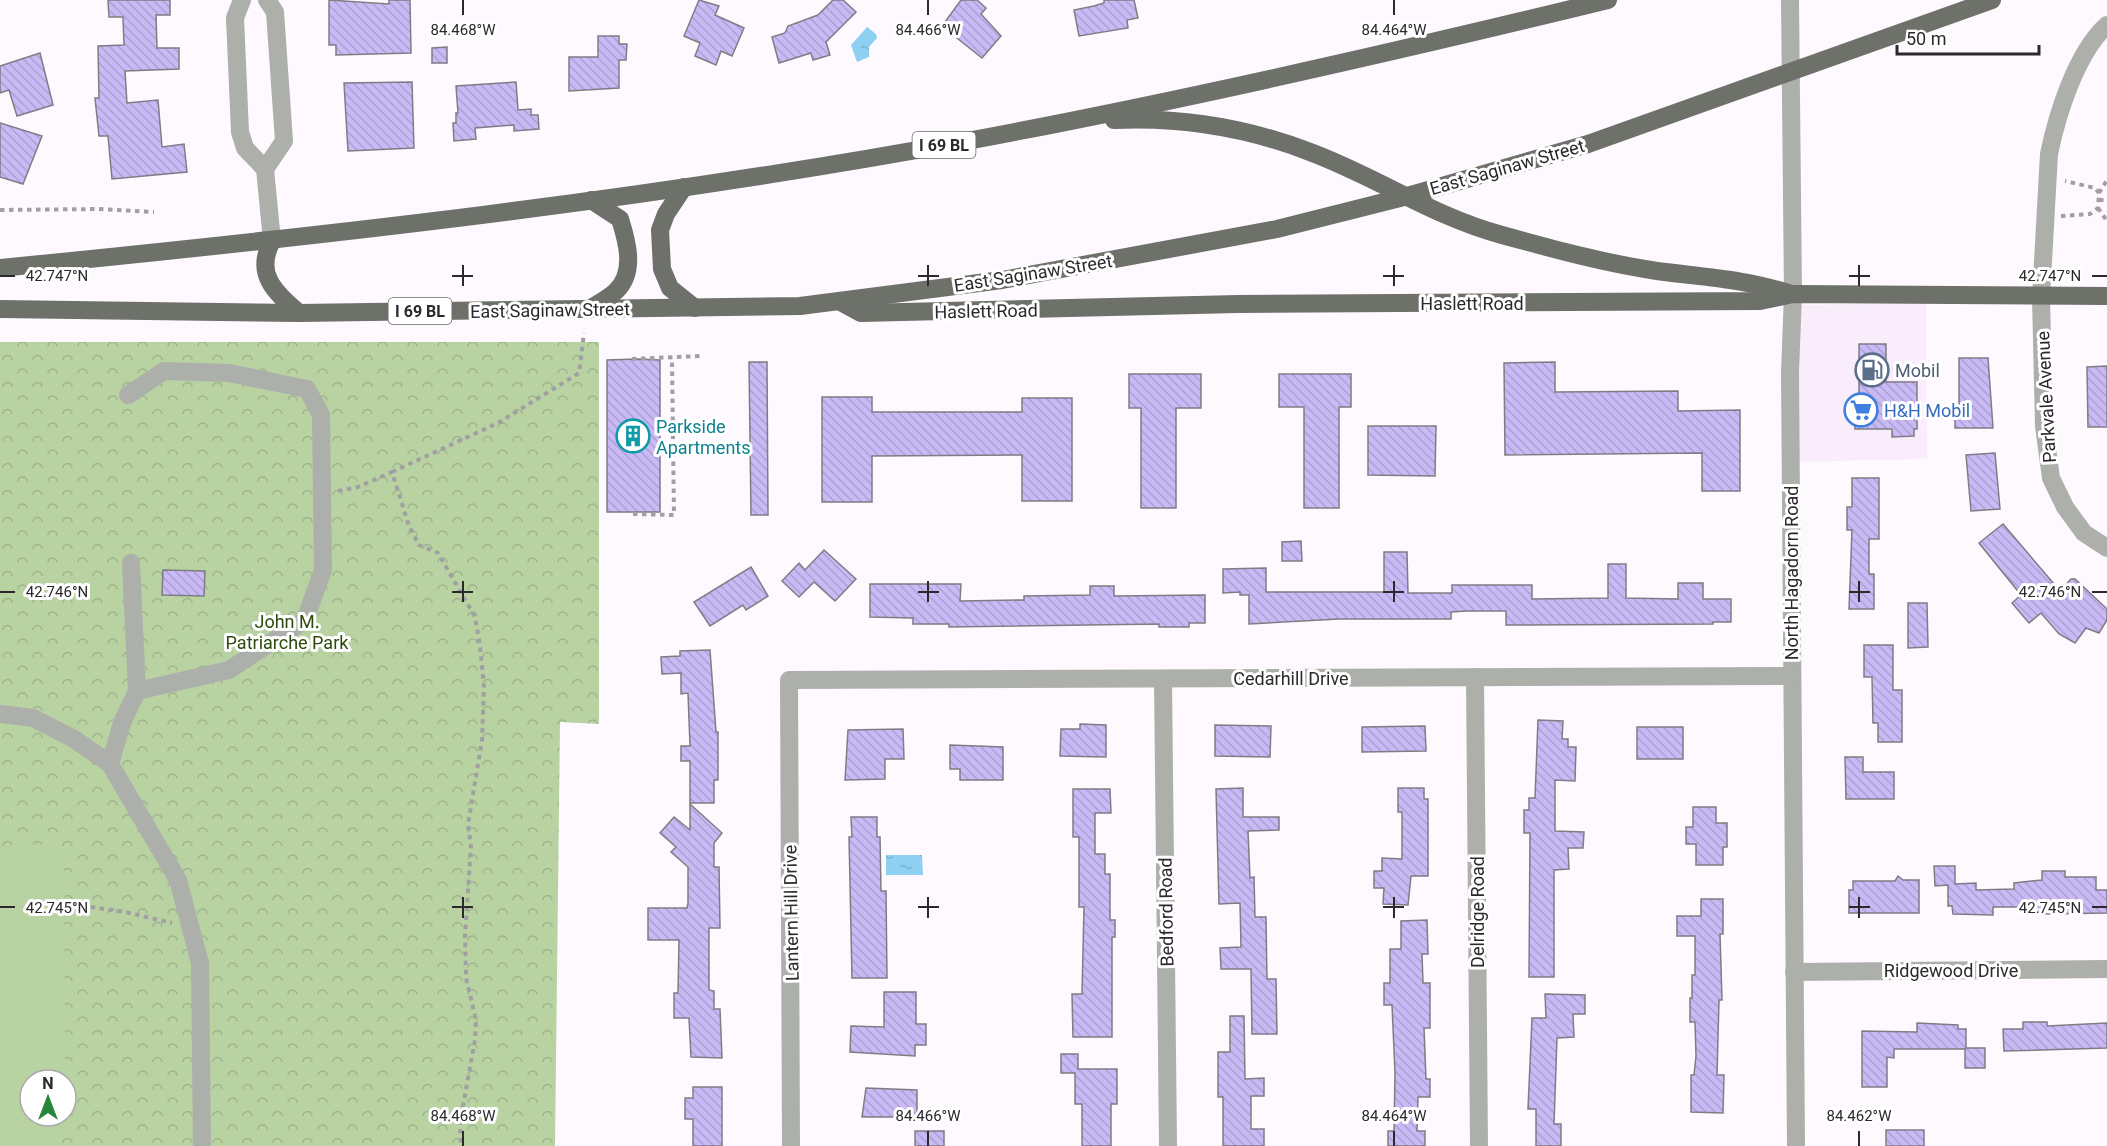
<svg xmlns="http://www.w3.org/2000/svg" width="2107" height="1146" font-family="Roboto,sans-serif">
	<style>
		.built { fill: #f9edfb }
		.park { fill: url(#park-crowns); fill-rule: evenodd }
		.pitch { fill: #b8d2a2 }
		.water { fill: url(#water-ripples) }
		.building { fill: url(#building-back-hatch); stroke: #7e7c84; stroke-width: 1.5 }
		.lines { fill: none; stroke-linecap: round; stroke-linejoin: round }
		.path { stroke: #a29fa3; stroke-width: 4; stroke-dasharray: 4.5 4.5; stroke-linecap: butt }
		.minor { stroke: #adafab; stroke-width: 18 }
		.major { stroke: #6d716a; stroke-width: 18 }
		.ticks { fill: none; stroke: #2b292c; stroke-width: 2 }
		.labels { text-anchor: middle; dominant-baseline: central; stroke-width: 6; stroke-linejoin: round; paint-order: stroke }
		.shield { fill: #fff; stroke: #6b696b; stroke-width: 1.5 }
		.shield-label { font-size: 16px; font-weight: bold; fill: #2b292c }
		.street-label { font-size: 18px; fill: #2b292c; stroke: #fff }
		.service-label { font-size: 18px; fill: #4e5e75; stroke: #fff; text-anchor: start }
		.shop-label { font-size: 18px; fill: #366cbe; stroke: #fff; text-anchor: start }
		.culture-label { font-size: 18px; fill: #0d838f; stroke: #fff; text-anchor: start }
		.park-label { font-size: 18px; fill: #2e490c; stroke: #fff }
		.ticks-label { font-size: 15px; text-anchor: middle; fill: #2b292c; stroke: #fff; stroke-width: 6; stroke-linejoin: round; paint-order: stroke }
	</style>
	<defs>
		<pattern id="park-crowns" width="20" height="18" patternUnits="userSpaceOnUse" patternTransform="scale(1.5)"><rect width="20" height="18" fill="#b8d2a2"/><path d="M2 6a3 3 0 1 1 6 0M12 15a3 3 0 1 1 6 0" fill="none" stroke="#9eb48c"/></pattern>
		<pattern id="water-ripples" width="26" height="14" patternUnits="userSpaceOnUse" patternTransform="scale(1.5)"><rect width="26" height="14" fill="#8dd0f2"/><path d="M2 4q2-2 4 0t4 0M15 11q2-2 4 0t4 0" fill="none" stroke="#7ab3d0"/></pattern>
		<pattern id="building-back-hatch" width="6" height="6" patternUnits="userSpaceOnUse" patternTransform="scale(1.5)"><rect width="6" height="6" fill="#c9baf5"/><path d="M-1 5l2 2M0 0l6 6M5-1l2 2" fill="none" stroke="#ada0d2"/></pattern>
	</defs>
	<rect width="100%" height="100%" fill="#fef9ff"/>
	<!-- built -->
	<path class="built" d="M1926 303 1927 459 1796 462 1795 305Z"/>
	<!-- park -->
	<path class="park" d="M0 342H599V724L560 722 555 1146H0ZM30 1080H66V1116H30Z"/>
	<!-- pitch -->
	<path class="pitch" d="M16 844 49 845 64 859 65 1080H30V1116H64L62 1146H0V847Z"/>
	<!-- water -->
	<g class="water">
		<path d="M867 27 876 34 877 38 869 47V57L857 62 851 45Z"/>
		<path d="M886 855H922L923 875H886Z"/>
	</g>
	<!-- building -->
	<g class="building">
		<path d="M108 0H170V15H156L157 48H179V69L125 71 127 103 158 100 162 147 184 144 187 172 112 179 108 136H99L95 98H99L98 46 124 45 123 17H109Z"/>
		<path d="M329 0 389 4V0H410L411 53 336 55V45H329Z"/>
		<path d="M699 0 719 6 715 15 744 28 732 56 721 51 716 65 695 56 700 43 684 36Z"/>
		<path d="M833 0H843L856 12 826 42 830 55 813 60 811 53 779 63 772 37 785 33 788 26 818 15Z"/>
		<path d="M961 0H977L986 8 981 14 1001 36 982 58 942 26Z"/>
		<path d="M1104 0H1134L1138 18 1127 20 1128 28 1079 36 1074 10 1094 6 1104 3Z"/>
		<path d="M598 36H619V44H627L626 60H619V88L569 91V57H598Z"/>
		<path d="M447 47V63H432V48Z"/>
		<path d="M40 53 53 105 17 116 9 90 0 93V66Z"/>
		<path d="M412 82 414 148 348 151 344 83Z"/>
		<path d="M516 82 518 110 531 109V115H538L539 129 514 131V125L475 128 476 139 454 141 453 123H456V113H458L456 86Z"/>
		<path d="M0 123 42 136 23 184 0 177Z"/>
		<path d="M1859 344H1886V382H1917V429H1914V436L1892 437V429H1855L1854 400H1859Z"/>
		<path d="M1959 358H1988L1993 428H1955V410H1959Z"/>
		<path d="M637 359 660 360V512H607V360Z"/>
		<path d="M749 362H767L768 515H751Z"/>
		<path d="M1555 362V392L1678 391V411L1740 410V491H1702V453L1505 455 1504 363Z"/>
		<path d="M2107 366V427H2088L2087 367Z"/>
		<path d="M1129 374H1201V408H1176V508H1141V408H1129Z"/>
		<path d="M1279 374H1351V407H1339V508H1304V407H1279Z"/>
		<path d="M822 397H872V412H1022V398H1072V501H1022V455L872 456V502H822Z"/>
		<path d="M1368 426H1436L1435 476 1368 475Z"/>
		<path d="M1995 453 2000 509 1971 511 1966 455Z"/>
		<path d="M1852 478H1879V539H1869V574H1874V609H1849L1852 530H1847V507H1852Z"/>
		<path d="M2003 524 2060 591 2071 579H2075L2107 609V620L2099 633 2086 628 2075 643 2059 634 2041 613 2029 623 2012 603 2021 595 1979 543Z"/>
		<path d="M1301 541 1302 561H1282V542Z"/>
		<path d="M824 550 856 579 835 601 814 582 799 597 782 581 799 563 805 570Z"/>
		<path d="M1384 552H1407L1408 593H1452V585H1532V599L1608 598V564H1626V598L1678 599V583H1703V599H1731V622H1713V624L1506 625V611H1467L1451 612V619H1339L1249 624V595H1240V592L1223 593V569L1266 568V592H1384Z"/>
		<path d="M751 567 768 596 746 610 743 605 710 626 694 602Z"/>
		<path d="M163 570 205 571 204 596 162 595Z"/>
		<path d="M870 584H961L960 601 1024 600V596L1090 595V586H1114V596L1205 595V623H1189V627H1159V624L949 627V624H913V618L870 617Z"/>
		<path d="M1908 603H1927L1928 647 1908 648Z"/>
		<path d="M1864 645H1893V690H1902V742H1878V723H1873L1872 677H1864Z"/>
		<path d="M710 650 716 732H718V780H714V803H690V761H681V746H690L688 693 681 694V673L662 674 661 657 680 656V651Z"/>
		<path d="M1538 720 1563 721 1562 739H1568V747H1576L1575 781 1555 780V831L1584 832 1583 848H1568L1569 869 1554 870V977H1529L1530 833H1524V810H1529V798H1535Z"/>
		<path d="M1080 724 1106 725V757L1060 756 1061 729H1080Z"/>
		<path d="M1215 725 1271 726 1270 757 1215 756Z"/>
		<path d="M1425 726 1426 751 1362 752V727Z"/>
		<rect x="1637" y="727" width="46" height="32"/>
		<path d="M903 729 904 759H885V779L845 780 848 730Z"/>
		<path d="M950 745 1003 747V780H960V769H950Z"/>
		<path d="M1845 757H1863V772H1894V799H1846Z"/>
		<path d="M1243 788V817H1279V830L1248 831 1250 878 1254 877 1255 917H1266L1267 979H1276L1277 1034H1252L1251 969H1221L1220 948 1241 947 1240 903 1219 904 1216 789Z"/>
		<path d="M1398 788H1424V799H1428V876H1411L1408 905 1383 904 1384 888H1374V871H1382V858L1402 859V812H1398Z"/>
		<path d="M1073 789H1110L1111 813H1095V854H1105V874H1110V920H1115V937H1112V1037H1073L1072 994H1082L1084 907H1079V837H1073Z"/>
		<path d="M690 804 722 833 714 843V867H719L720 928H709V990L714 991V1009H720L722 1058 691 1057 689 1018H674V993H678L679 940H648V908H687L688 903V867L671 852 676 847 660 833 674 817 690 830Z"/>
		<path d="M1693 807H1716V823H1727V847H1723V865H1696V844H1686V827H1693Z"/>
		<path d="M851 817H877V837H880L881 891H886L887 978H852L849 837H852Z"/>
		<path d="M1934 866H1955V884L1976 883V890L2014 889V883L2042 880V871H2065V877H2096V890H2107V913L2045 914V911H2028V907H1993V915L1953 914 1952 906H1948V885L1935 886Z"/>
		<path d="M1898 876 1903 880H1919V913H1849V890H1853V881H1895Z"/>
		<path d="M1701 899H1723V934H1720L1722 1000H1719L1717 1075H1724L1723 1113 1691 1112V1075H1694L1696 1056 1695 1022H1690V998H1692V975H1695V936H1677V916H1701Z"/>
		<path d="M1427 920 1428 954H1422L1423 983H1430V1028H1424L1426 1079H1430V1097H1418L1417 1131H1425V1146H1388V1131H1394L1395 1072 1392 1005H1384V983H1390V949H1401V921Z"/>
		<path d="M884 992H916V1024H926V1045H915V1056L850 1052 851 1026 884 1027Z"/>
		<path d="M1545 994 1585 995V1014H1573L1574 1037 1557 1038 1554 1124H1561V1146H1536V1109H1528L1532 1018H1546Z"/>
		<path d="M1230 1016H1244L1245 1079 1264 1078V1096H1251V1129H1264V1146H1223V1097H1218V1052H1230Z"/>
		<path d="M2023 1022H2047V1026L2107 1023V1048L2004 1051 2003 1029H2023Z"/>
		<path d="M1917 1023 1958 1025V1029H1966V1048H1985V1068H1965V1049H1894V1058L1887 1057V1087H1862V1031L1917 1032Z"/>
		<path d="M1061 1054H1078V1069H1117V1104H1111V1146H1082V1104H1075V1073H1061Z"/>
		<path d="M693 1087H722V1146H693V1119H685V1098H693Z"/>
		<path d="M866 1088 917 1090V1117H862Z"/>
		<rect x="1886" y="1130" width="38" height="16"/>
		<rect x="915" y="1131" width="29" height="15"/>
	</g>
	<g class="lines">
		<!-- path -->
		<g class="path">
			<path d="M2099 193 2107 180"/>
			<path d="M2099 200H2107"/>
			<path d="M2098 208 2107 221"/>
			<path d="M0 210 99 209 154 212"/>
			<path d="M2061 216 2090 214 2098 208 2099 193 2095 188 2065 181"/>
			<path d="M632 359 700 356"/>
			<path d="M392 472 498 423 579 373 584 333"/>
			<path d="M338 491 358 487 392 472 409 526 419 545 438 553 475 617 480 646 484 687 482 740 468 824 471 846 465 936 466 978 476 1020 475 1040 460 1122 461 1146"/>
			<path d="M633 514 674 515 672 358"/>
			<path d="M64 903 125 912 172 923"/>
		</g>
		<!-- minor -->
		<g class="minor">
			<path d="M242 0 235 18 240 132 245 148 265 169 272 241"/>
			<path d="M1790 0 1793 294 1790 372 1796 1146"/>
			<path d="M2107 25C2076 53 2057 115 2049 154L2041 297 2044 426 2051 478 2065 507 2084 533 2107 548"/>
			<path d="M265 169 284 141 275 12 267 0"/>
			<path d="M128 395 164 371 229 373 307 389 321 415 323 570 305 620 229 670 137 691"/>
			<path d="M1475 677 1479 1146"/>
			<path d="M1163 679 1168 1146"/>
			<path d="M0 714 33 718 74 739 110 764 178 880 200 963 202 1146"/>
			<path d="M110 764 122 723 137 691 131 563"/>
			<path d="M1794 972 2107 969"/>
			<path d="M791 1146 789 680 1792 676"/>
		</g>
		<!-- major -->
		<g class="major">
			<path d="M1114 120C1181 117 1248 128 1310 152 1375 176 1434 217 1502 235 1553 249 1604 263 1657 271 1702 277 1747 279 1791 294"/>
			<path d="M684 187 666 214 660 230 662 269 670 288 695 308"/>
			<path d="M272 241C254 274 275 292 299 313"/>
			<path d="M0 268C324 236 647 200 967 141 1182 101 1395 52 1608 0"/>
			<path d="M839 301 861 313 1238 304 1760 301 1793 294 2107 296"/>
			<path d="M0 309 299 313 800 306 1002 280 1277 229 1404 197 1588 144 1992 0"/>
			<path d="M588 310C597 304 609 298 616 291 636 272 627 241 620 219L591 200"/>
		</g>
	</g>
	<!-- ticks -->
	<path class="ticks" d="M463 0V15M928 0V15M1394 0V15M463 265V286M928 265V286M1394 265V286M1859 265V286M0 276H15M452 276H473M918 276H939M1383 276H1404M1849 276H1870M2092 276H2107M463 581V602M928 581V602M1394 581V602M1859 581V602M0 592H15M452 592H473M918 592H939M1383 592H1404M1849 592H1870M2092 592H2107M463 897V918M928 897V918M1394 897V918M1859 897V918M0 907H15M452 907H473M918 907H939M1383 907H1404M1849 907H1870M2092 907H2107M463 1131V1146M928 1131V1146M1394 1131V1146M1859 1131V1146"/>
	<!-- icons -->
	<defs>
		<symbol id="fuel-ring" viewBox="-11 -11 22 22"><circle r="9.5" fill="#fff" stroke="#5c6f8a" stroke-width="1.5"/><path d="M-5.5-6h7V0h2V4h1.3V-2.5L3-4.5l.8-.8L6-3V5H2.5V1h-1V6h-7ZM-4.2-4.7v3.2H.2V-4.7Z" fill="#5c6f8a"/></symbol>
		<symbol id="supermarket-ring" viewBox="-11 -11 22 22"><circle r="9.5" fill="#fff" stroke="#3f7fe0" stroke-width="1.5"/><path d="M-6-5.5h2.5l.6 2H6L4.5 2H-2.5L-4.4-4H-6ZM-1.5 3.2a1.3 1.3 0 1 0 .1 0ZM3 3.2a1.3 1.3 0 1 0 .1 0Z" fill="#3f7fe0"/></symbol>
		<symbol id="building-ring" viewBox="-11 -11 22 22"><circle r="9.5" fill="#fff" stroke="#0f9aa8" stroke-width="1.5"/><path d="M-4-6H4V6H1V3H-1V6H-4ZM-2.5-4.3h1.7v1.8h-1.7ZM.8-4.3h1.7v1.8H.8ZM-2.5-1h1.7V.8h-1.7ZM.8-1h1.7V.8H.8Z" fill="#0f9aa8"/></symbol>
	</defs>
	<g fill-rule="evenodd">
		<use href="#fuel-ring" x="1853" y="351" width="38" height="38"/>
		<use href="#supermarket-ring" x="1842" y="391" width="38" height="38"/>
		<use href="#building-ring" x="614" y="417" width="38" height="38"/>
	</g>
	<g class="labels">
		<!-- shield labels -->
		<g class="shield">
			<rect x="912.5" y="132" width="63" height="26" rx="4.5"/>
			<rect x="388.5" y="298" width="63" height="26" rx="4.5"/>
		</g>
		<g class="shield-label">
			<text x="944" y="145">I 69 BL</text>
			<text x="420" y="311">I 69 BL</text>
		</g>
		<!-- street labels -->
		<g class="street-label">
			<text transform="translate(1507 167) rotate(-16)">East Saginaw Street</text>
			<text transform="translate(1033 273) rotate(-9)">East Saginaw Street</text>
			<text x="1472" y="303">Haslett Road</text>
			<text transform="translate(550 310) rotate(-1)">East Saginaw Street</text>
			<text transform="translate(986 311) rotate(-1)">Haslett Road</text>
			<text transform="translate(2046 397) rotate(-93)">Parkvale Avenue</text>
			<text transform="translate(1791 573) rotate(-90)">North Hagadorn Road</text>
			<text x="1291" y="678">Cedarhill Drive</text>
			<text transform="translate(1166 912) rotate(-91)">Bedford Road</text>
			<text transform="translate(1477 912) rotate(-90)">Delridge Road</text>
			<text transform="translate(791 913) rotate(-91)">Lantern Hill Drive</text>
			<text x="1951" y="970">Ridgewood Drive</text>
		</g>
		<!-- service labels -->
		<g class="service-label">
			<text x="1895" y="370">Mobil</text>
		</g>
		<!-- shop labels -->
		<g class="shop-label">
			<text x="1884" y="410">H&amp;H Mobil</text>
		</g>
		<!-- culture labels -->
		<g class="culture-label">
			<text x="656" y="426">Parkside<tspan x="656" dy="21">Apartments</tspan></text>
		</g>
		<!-- park labels -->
		<g class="park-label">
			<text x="287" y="621">John M.<tspan x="287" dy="21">Patriarche Park</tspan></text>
		</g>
	</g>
	<g class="ticks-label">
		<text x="463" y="35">84.468°W</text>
		<text x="928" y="35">84.466°W</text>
		<text x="1394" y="35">84.464°W</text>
		<text x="57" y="281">42.747°N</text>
		<text x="2050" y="281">42.747°N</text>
		<text x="57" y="597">42.746°N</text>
		<text x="2050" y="597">42.746°N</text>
		<text x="57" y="913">42.745°N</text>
		<text x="2050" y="913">42.745°N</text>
		<text x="463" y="1121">84.468°W</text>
		<text x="928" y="1121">84.466°W</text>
		<text x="1394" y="1121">84.464°W</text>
		<text x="1859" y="1121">84.462°W</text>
	</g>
	<!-- north arrow -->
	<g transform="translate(48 1098)"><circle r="28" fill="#ffffff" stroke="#aaa9ab" stroke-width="1.5"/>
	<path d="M0-4.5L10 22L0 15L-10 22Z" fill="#278639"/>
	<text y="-9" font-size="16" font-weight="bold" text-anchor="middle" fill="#2b292c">N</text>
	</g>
	<!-- scale -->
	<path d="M1897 45v9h142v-9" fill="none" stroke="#2b292c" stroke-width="3"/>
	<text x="1906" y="45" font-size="18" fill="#2b292c" stroke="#ffffff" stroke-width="4.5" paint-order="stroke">50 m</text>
</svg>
